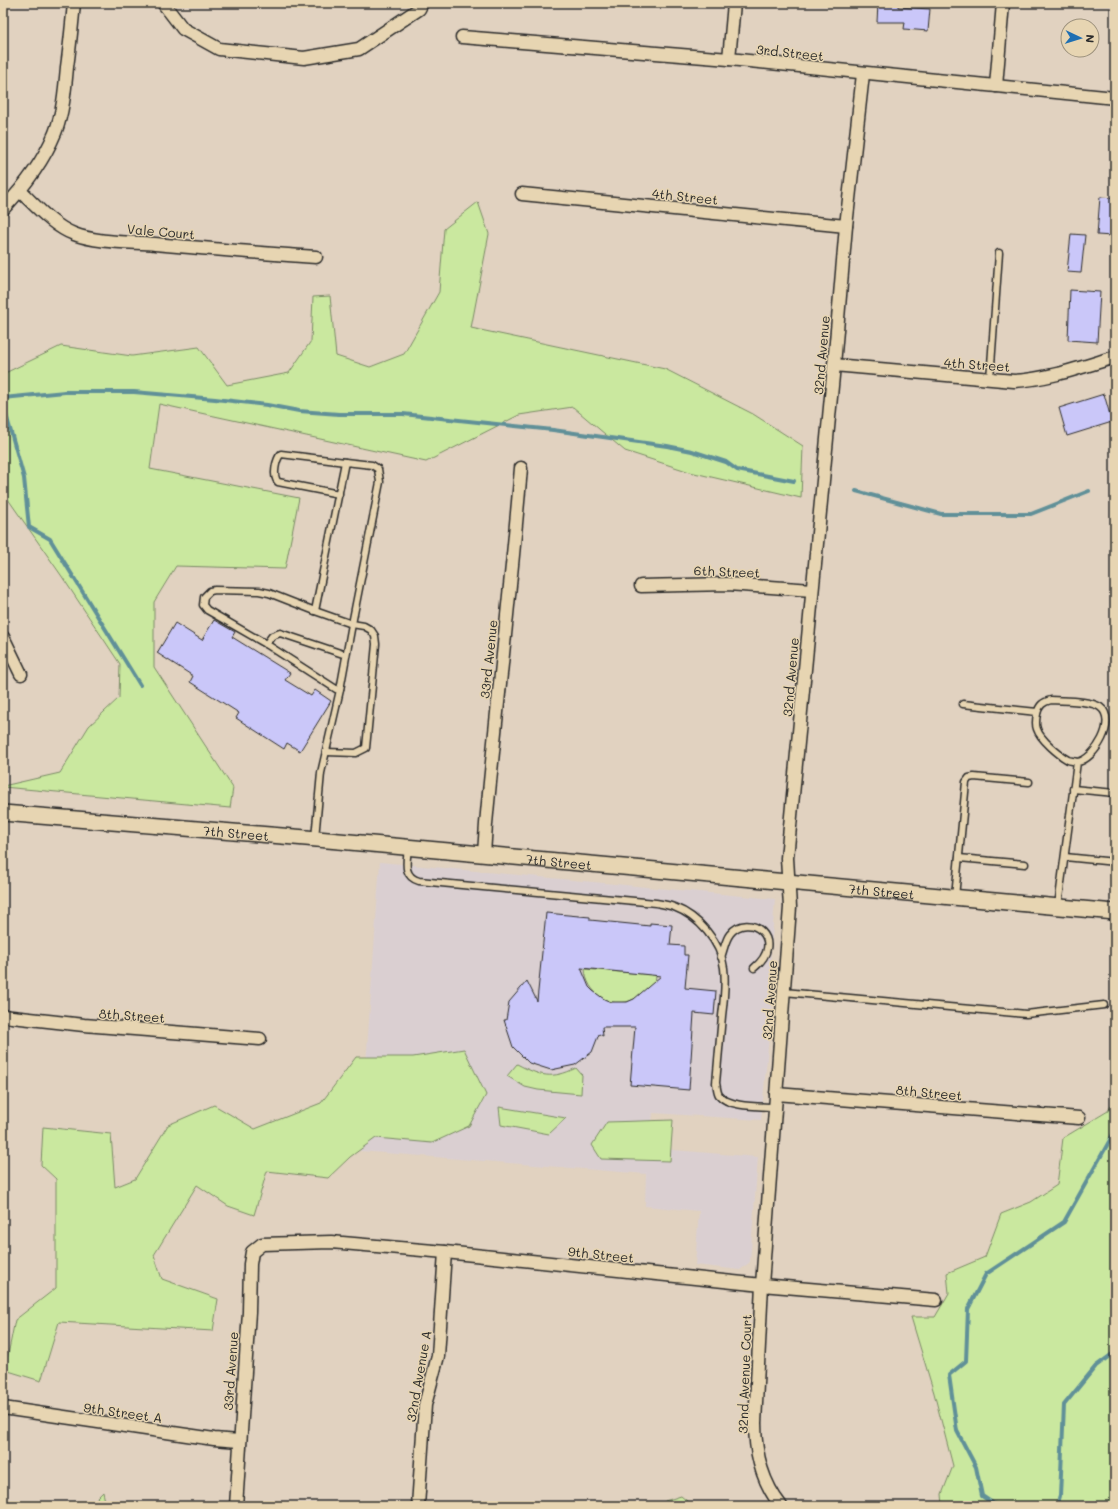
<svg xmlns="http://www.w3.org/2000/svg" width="1118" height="1509" font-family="Mali,sans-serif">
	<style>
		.built { fill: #dacfd1 }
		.green { fill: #cae89f; stroke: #7a8a65 }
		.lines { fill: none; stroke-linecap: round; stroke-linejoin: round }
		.stream { stroke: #609098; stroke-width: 4 }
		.building { fill: #cac7f9; stroke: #2b2b2b; fill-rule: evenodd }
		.service-casing { stroke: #2b2b2b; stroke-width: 9 }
		.minor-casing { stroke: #2b2b2b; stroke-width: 15 }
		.tertiary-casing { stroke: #2b2b2b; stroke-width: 18 }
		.service { stroke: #e7d5b2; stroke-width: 6 }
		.minor { stroke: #e7d5b2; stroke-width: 12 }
		.tertiary { stroke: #e7d5b2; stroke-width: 15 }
		.labels { text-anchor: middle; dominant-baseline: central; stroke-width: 3; stroke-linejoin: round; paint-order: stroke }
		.street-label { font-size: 13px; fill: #2b2b2b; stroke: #e7d5b2 }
	</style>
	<rect width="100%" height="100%" fill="#e1d2c0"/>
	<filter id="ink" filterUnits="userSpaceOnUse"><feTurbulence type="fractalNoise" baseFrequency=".025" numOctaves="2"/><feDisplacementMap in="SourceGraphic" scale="8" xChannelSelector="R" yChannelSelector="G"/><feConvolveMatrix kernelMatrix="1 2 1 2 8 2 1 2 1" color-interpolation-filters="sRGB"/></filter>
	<g filter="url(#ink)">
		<!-- built -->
		<path class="built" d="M380 862 775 899 770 964H776L761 1120 653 1113 649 1148 758 1157 750 1262 740 1270 695 1265 699 1211 645 1206 646 1174 360 1151Z"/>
		<!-- green -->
		<g class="green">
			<path d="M478 202 489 234 471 328 665 369 753 414 803 446 801 498 690 472 625 451 573 407 519 415 426 462 159 404 150 469 299 498 285 569 176 566 154 602V667L233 788 230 808 3 787V786L60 773 89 726 119 698 120 664 61 575 3 492V374L61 346 132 356 199 347 227 385 289 373 311 341 313 297 330 296 336 356 370 367 404 354 439 292 444 229Z"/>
			<path d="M585 969 656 975 655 984C648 989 642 995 634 999 612 1011 586 993 585 969Z"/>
			<path d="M464 1049 486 1095 469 1126 432 1143 376 1138 350 1157 328 1178 267 1171 254 1215 228 1206 197 1185 154 1255 162 1279 218 1299 213 1331 59 1322 41 1381 5 1370 15 1320 56 1288V1179L41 1165 43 1127 111 1134 115 1187 135 1179 168 1125 214 1105 255 1129 321 1103 356 1057H413Z"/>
			<path d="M517 1064C540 1076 552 1080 576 1068L582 1075 581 1094 538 1090 525 1087 507 1076Z"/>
			<path d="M1115 1099V1506H943L942 1494 953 1466 934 1393 911 1317H935L949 1293 947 1273 985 1257 1001 1214 1031 1202 1057 1185 1063 1138 1108 1111Z"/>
			<path d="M499 1107 566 1118 549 1134 501 1125Z"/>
			<path d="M673 1120 670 1161 601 1159 592 1145 607 1122Z"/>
			<path d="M103 1492 106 1506H94L95 1500Z"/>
			<path d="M681 1496 693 1506H662L665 1501Z"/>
		</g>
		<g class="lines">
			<!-- stream -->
			<g class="stream">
				<path d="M3 398 65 392H134L215 399 267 405 299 411 339 414H403L553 430 667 446 692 451 726 462 737 470 794 481"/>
				<path d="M3 404 24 478 29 527 50 539 140 685"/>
				<path d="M856 491 941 514H1031L1089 491"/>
				<path d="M997 1506 982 1496 976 1467 957 1431 949 1375 966 1361 968 1309 986 1274 1064 1222 1115 1131"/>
				<path d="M1057 1506 1060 1496 1064 1405 1096 1366 1115 1352"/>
			</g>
		</g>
		<!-- building -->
		<g class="building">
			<path d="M878 3 898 4V7L930 9 928 31 904 29 905 22H877Z"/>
			<path d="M1100 197 1115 198 1112 236 1097 235Z"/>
			<path d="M1071 234 1085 235 1081 273 1067 272Z"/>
			<path d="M1070 290 1100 292 1097 342 1068 340Z"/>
			<path d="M1104 394 1112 422 1067 436 1059 408Z"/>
			<path d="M214 620 235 632 232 637 290 673 285 680 311 696 315 690 331 701 300 751 287 743 284 749 236 718 239 713 190 682 193 676 157 653 175 623 202 640Z"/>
			<path d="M546 913 590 917V920L650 926V923L672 925 670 945 684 946V955H688L685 988 716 991 714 1015 694 1013 689 1090 630 1085 635 1027H602L603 1036 599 1034 592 1052 575 1065 551 1070 529 1063 513 1047 504 1020H506L509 1002 527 981 537 1001ZM581 968 661 976 634 999 627 1002H611L604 999 593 991 589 987Z"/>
		</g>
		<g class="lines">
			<defs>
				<g id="service">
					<path d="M990 379 999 253"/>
					<path d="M339 494 278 482C272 476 276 459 281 454L345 462"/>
					<path d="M266 644 272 636 280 633 346 655"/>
					<path d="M963 704 1037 712"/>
					<path d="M326 752 356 753 366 748 376 644 375 636 371 630 364 626 352 624 315 611 269 593 259 591 215 590 210 591 204 597 203 605 207 610 266 644 336 689 340 690"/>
					<path d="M1073 789 1115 793"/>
					<path d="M315 838 321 773 340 690 352 624 380 482 378 469 372 465 345 462 315 611"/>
					<path d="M408 847C407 861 402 876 419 881L656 903C662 904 668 905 674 907 698 916 721 942 724 968 726 984 724 1000 722 1016 720 1039 718 1061 716 1083 717 1087 717 1092 719 1095 729 1108 760 1106 775 1107"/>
					<path d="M1065 857 1115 862"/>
					<path d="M959 858 1025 864"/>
					<path d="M955 897 966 782 969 778 974 777 1029 782"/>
					<path d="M1058 906 1077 762C1095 760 1118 720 1100 707 1090 700 1065 701 1051 700 1043 702 1039 705 1037 714 1036 719 1035 724 1037 729 1040 739 1059 755 1068 760 1070 761 1074 761 1077 762"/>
					<path d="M721 957C724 950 725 940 730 934 749 910 788 940 754 968"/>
					<path d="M784 992 1026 1014 1104 1005"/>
				</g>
				<g id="minor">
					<path d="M163 3 183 29 219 49 304 58 359 49 419 9 422 3"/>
					<path d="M462 37 729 59 1115 98"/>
					<path d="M729 59 734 3"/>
					<path d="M996 86 1003 3"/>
					<path d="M20 191C36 206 53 226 74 234 97 243 131 242 155 244 209 249 262 253 316 257"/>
					<path d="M522 194 846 226"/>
					<path d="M3 209C24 187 43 162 55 133 63 113 65 89 67 67 70 46 72 24 74 3"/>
					<path d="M834 365 1014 381C1049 379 1082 367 1115 357"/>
					<path d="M641 586 728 584 812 590"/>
					<path d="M3 637 21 674"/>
					<path d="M484 854 486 824C497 705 511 587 521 468"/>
					<path d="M3 1016 84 1025 260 1039"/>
					<path d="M776 1094 1079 1118"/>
					<path d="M3 1408 214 1439 239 1441"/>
					<path d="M236 1506 249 1312 250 1264 252 1252 262 1244 331 1242 445 1252 762 1285 936 1300"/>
					<path d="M418 1506 425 1405 438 1356 445 1252"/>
					<path d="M781 1506C762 1482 755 1453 755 1423L762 1285 790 907 787 858 834 365 846 226 863 74"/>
				</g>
				<g id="tertiary">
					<path id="s1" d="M3 813 306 838 1115 912"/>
				</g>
			</defs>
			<!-- service casing -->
			<use href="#service" class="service-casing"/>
			<!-- minor casing -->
			<use href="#minor" class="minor-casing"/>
			<!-- tertiary casing -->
			<use href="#tertiary" class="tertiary-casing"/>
			<!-- service -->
			<use href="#service" class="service"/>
			<!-- minor -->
			<use href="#minor" class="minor"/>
			<!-- tertiary -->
			<use href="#tertiary" class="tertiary"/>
		</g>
	</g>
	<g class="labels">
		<!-- street labels -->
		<g class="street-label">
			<text transform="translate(790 52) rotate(6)">3rd Street</text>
			<text transform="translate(685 196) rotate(6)">4th Street</text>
			<text transform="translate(161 231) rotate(5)">Vale Court</text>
			<text transform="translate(821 355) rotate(-85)">32nd Avenue</text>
			<text transform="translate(977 364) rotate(4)">4th Street</text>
			<text transform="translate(727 571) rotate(2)">6th Street</text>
			<text transform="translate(488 659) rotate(-84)">33rd Avenue</text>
			<text transform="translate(790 677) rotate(-85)">32nd Avenue</text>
			<text stroke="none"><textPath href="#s1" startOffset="234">7th Street</textPath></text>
			<text stroke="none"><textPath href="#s1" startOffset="558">7th Street</textPath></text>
			<text stroke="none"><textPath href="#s1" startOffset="882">7th Street</textPath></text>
			<text transform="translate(769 1000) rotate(-86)">32nd Avenue</text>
			<text transform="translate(132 1015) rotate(4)">8th Street</text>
			<text transform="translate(929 1092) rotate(5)">8th Street</text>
			<text transform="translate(601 1254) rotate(6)">9th Street</text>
			<text transform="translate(230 1371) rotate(-86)">33rd Avenue</text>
			<text transform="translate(744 1374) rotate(-88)">32nd Avenue Court</text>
			<text transform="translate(418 1376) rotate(-80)">32nd Avenue A</text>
			<text transform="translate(123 1412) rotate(8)">9th Street A</text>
		</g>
	</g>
	<!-- margin -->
	<rect width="1118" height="1509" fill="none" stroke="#e7d5b2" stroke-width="16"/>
	<rect x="8" y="8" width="1102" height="1493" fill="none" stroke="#2b2b2b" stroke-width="1.5" filter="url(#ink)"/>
	<!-- north arrow -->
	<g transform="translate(1080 38) rotate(94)"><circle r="19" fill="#e7d5b2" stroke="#9c917c"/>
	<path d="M0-3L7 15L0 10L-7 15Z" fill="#1f6fb2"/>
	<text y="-6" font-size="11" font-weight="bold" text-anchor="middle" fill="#2b2b2b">N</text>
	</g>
</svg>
